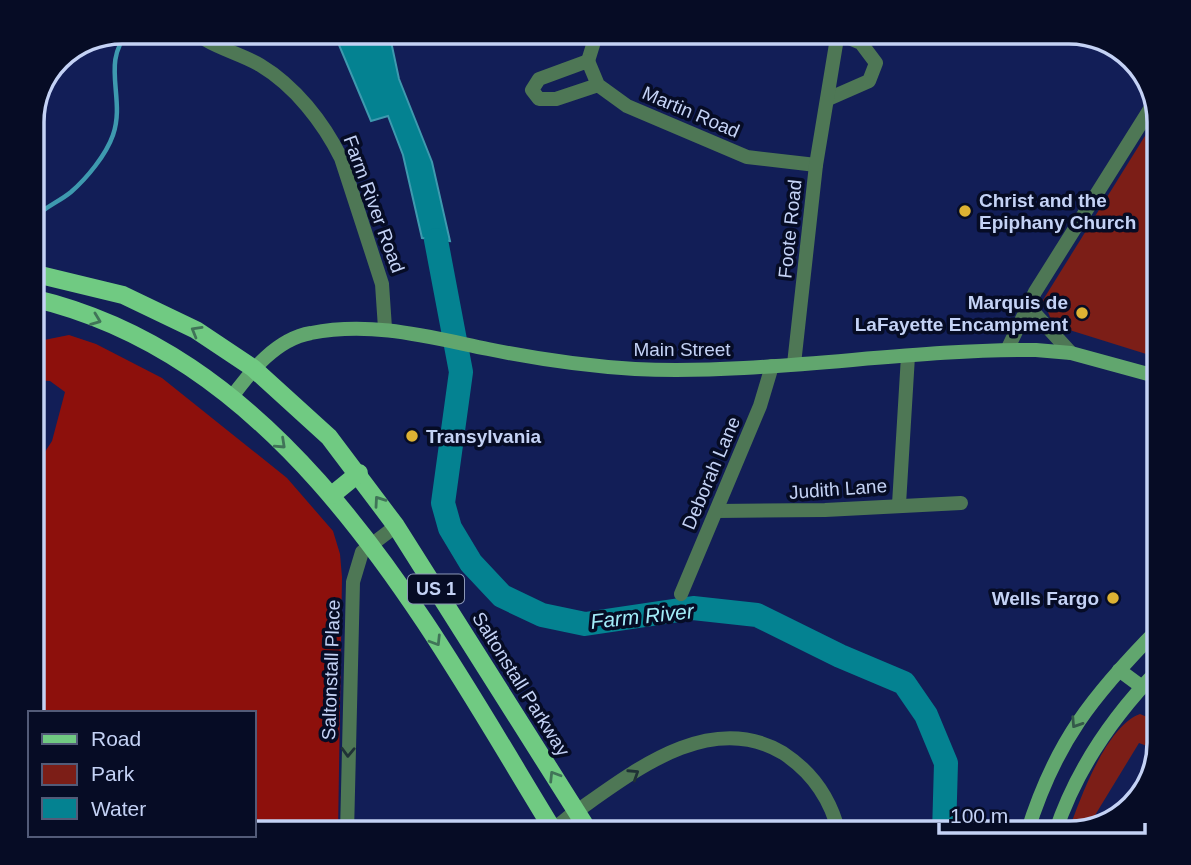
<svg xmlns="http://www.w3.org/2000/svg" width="1191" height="865" font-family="Helvetica,sans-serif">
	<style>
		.green { fill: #7c1e17 }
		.forest { fill: #8d100c }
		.water { fill: #048291; stroke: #3e9aaf; stroke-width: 2 }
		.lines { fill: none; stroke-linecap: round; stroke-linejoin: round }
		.stream { stroke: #3e9aaf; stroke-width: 4.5 }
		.river { stroke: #048291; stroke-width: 24 }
		.minor { stroke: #4e7755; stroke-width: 14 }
		.secondary { stroke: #61a66e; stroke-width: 14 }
		.primary { stroke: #70ca82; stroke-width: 18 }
		.oneway { stroke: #407458 }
		.oneway2 { stroke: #34594a }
		.oneway3 { stroke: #1f3136 }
		.poi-dot { fill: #ddb233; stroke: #060c25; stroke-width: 2.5 }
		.labels { text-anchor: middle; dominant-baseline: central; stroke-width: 7; stroke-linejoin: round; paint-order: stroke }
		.shield { fill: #060c25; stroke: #8b97b7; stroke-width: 2 }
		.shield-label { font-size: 18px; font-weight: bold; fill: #c4d2f5 }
		.street-label { font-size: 19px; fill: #c4d2f5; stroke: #060c25 }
		.poi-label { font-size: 19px; font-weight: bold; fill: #c4d2f5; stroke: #060c25; text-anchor: start }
		.water-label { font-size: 21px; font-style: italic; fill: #a2ecf8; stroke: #060c25 }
		.rim { fill: none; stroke: #c4d2f5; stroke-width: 3.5 }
	</style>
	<rect width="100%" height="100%" fill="#121e57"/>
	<!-- green -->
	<g class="green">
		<path d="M1158 115 1159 121V358L1063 328 1050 317 1043 300Z"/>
		<path d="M1140 714 1159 722V738L1155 749 1139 743 1086 830 1068 833C1079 801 1106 726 1140 714Z"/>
	</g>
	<!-- forest -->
	<path class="forest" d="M69 335 96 344 162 378 287 478 333 531 340 554 342 577 338 833H254V713H32V472L52 441 65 392 50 381 32 380V348L44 340Z"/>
	<!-- water -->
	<path class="water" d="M337 32H389L399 79 432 162 450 241 422 238 403 155 388 116 371 121 339 45Z"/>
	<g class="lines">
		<!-- stream -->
		<path class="stream" d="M32 220C44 207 59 202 71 192 87 178 106 155 113 135 126 98 100 62 129 32"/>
		<!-- river -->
		<path class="river" d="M436 240 461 372 443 503 450 528 471 563 502 596 542 615 585 624 693 608 757 615 840 656 904 683 926 715 946 763 944 833"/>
		<!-- minor -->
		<g class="minor">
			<path d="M201 32 206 40C223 50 243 55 260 65 295 86 323 122 341 158L382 284 385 328"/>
			<path d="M588 61 597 32"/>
			<path d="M598 85 556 99H539L532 90 539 79 588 61 598 85 627 106 747 157 816 165"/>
			<path d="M828 99 869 81 876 63 861 43 838 33"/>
			<path d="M1028 306 1071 353"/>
			<path d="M1007 350 1035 292 1155 101"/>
			<path d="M794 364 816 165 838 32"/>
			<path d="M899 504 908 356"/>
			<path d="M717 511 825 510 961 503"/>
			<path d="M681 594 760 406 772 366"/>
			<path d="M347 833 353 582 362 552 396 526"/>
			<path d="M546 833C558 827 566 818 577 811 635 770 711 710 783 753 812 772 831 800 839 833"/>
		</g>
		<!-- secondary -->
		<g class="secondary">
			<path d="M231 398C251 371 276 339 311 333 372 321 429 337 488 349 537 359 585 366 635 369 769 375 902 349 1036 350L1071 353 1159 377"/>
			<path d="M1119 670 1142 687"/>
			<path d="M1027 833C1055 742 1093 695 1159 628"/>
			<path d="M1055 833C1076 769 1112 717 1159 669"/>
		</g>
		<!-- primary -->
		<g class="primary">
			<path d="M32 273 123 295 196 330 253 368 329 437 396 526 590 833"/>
			<path d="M32 298C291 358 428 626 555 833"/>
			<path d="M332 495 359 473"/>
		</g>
	</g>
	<!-- one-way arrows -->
	<defs><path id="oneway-chevron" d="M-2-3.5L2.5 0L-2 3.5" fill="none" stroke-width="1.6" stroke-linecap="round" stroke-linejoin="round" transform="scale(1.75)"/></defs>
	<g class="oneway">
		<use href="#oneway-chevron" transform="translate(96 320) rotate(21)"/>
		<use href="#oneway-chevron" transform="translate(196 331) rotate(-150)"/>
		<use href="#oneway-chevron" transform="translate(281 444) rotate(43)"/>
		<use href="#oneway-chevron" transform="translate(379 501) rotate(-125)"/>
		<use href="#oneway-chevron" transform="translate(436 641) rotate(58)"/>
		<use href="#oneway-chevron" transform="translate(554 776) rotate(-122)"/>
	</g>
	<use class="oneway2" href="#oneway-chevron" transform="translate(1076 723) rotate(123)"/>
	<g class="oneway3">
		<use href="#oneway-chevron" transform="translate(348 752) rotate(92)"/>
		<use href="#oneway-chevron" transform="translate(634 774) rotate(-33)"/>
	</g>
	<!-- markers -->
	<g class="poi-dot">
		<circle cx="965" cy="211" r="7"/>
		<circle cx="1082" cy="313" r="7"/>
		<circle cx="412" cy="436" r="7"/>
		<circle cx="1113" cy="598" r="7"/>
	</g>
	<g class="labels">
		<!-- shield labels -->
		<rect class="shield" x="408" y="574.5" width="56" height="29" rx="5"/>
		<g class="shield-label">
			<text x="436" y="589">US 1</text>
		</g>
		<!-- street labels -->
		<g class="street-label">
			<text transform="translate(691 112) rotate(23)">Martin Road</text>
			<text transform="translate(374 204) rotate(70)">Farm River Road</text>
			<text transform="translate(790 229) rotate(-84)">Foote Road</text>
			<text x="682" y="349">Main Street</text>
			<text transform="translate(711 473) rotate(-67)">Deborah Lane</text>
			<text transform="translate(838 489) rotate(-4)">Judith Lane</text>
			<text transform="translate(331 670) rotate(-88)">Saltonstall Place</text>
			<text transform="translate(521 684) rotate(58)">Saltonstall Parkway</text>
		</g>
		<!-- poi labels -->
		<g class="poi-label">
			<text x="979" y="200">Christ and the<tspan x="979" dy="22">Epiphany Church</tspan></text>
			<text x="1068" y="302" text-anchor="end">Marquis de<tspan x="1068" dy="22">LaFayette Encampment</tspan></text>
			<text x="426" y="436">Transylvania</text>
			<text x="1099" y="598" text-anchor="end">Wells Fargo</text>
		</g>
		<!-- water labels -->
		<g class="water-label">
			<text transform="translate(642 616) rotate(-6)">Farm River</text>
		</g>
	</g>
	<!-- crop -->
	<path d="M0 0H1191V865H0ZM122 44H1069A78 78 0 0 1 1147 122V743A78 78 0 0 1 1069 821H122A78 78 0 0 1 44 743V122A78 78 0 0 1 122 44Z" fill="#060c25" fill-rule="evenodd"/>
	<path class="rim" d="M122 44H1069A78 78 0 0 1 1147 122V743A78 78 0 0 1 1069 821H122A78 78 0 0 1 44 743V122A78 78 0 0 1 122 44Z"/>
	<!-- legend -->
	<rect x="28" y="711" width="228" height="126" fill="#060c25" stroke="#525b78" stroke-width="2"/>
	<rect x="42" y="734" width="35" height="10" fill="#70ca82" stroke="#525b78" stroke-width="2"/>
	<text x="91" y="746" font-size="21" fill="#c4d2f5">Road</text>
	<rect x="42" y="764" width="35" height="21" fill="#7c1e17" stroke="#525b78" stroke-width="2"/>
	<text x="91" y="781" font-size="21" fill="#c4d2f5">Park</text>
	<rect x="42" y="798" width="35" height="21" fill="#048291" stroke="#525b78" stroke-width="2"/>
	<text x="91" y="816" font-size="21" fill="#c4d2f5">Water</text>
	<!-- scale -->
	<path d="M939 823v10h206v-10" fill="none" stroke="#c4d2f5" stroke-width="3.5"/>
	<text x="950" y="823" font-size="21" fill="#c4d2f5" stroke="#060c25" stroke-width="5" paint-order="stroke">100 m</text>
</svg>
